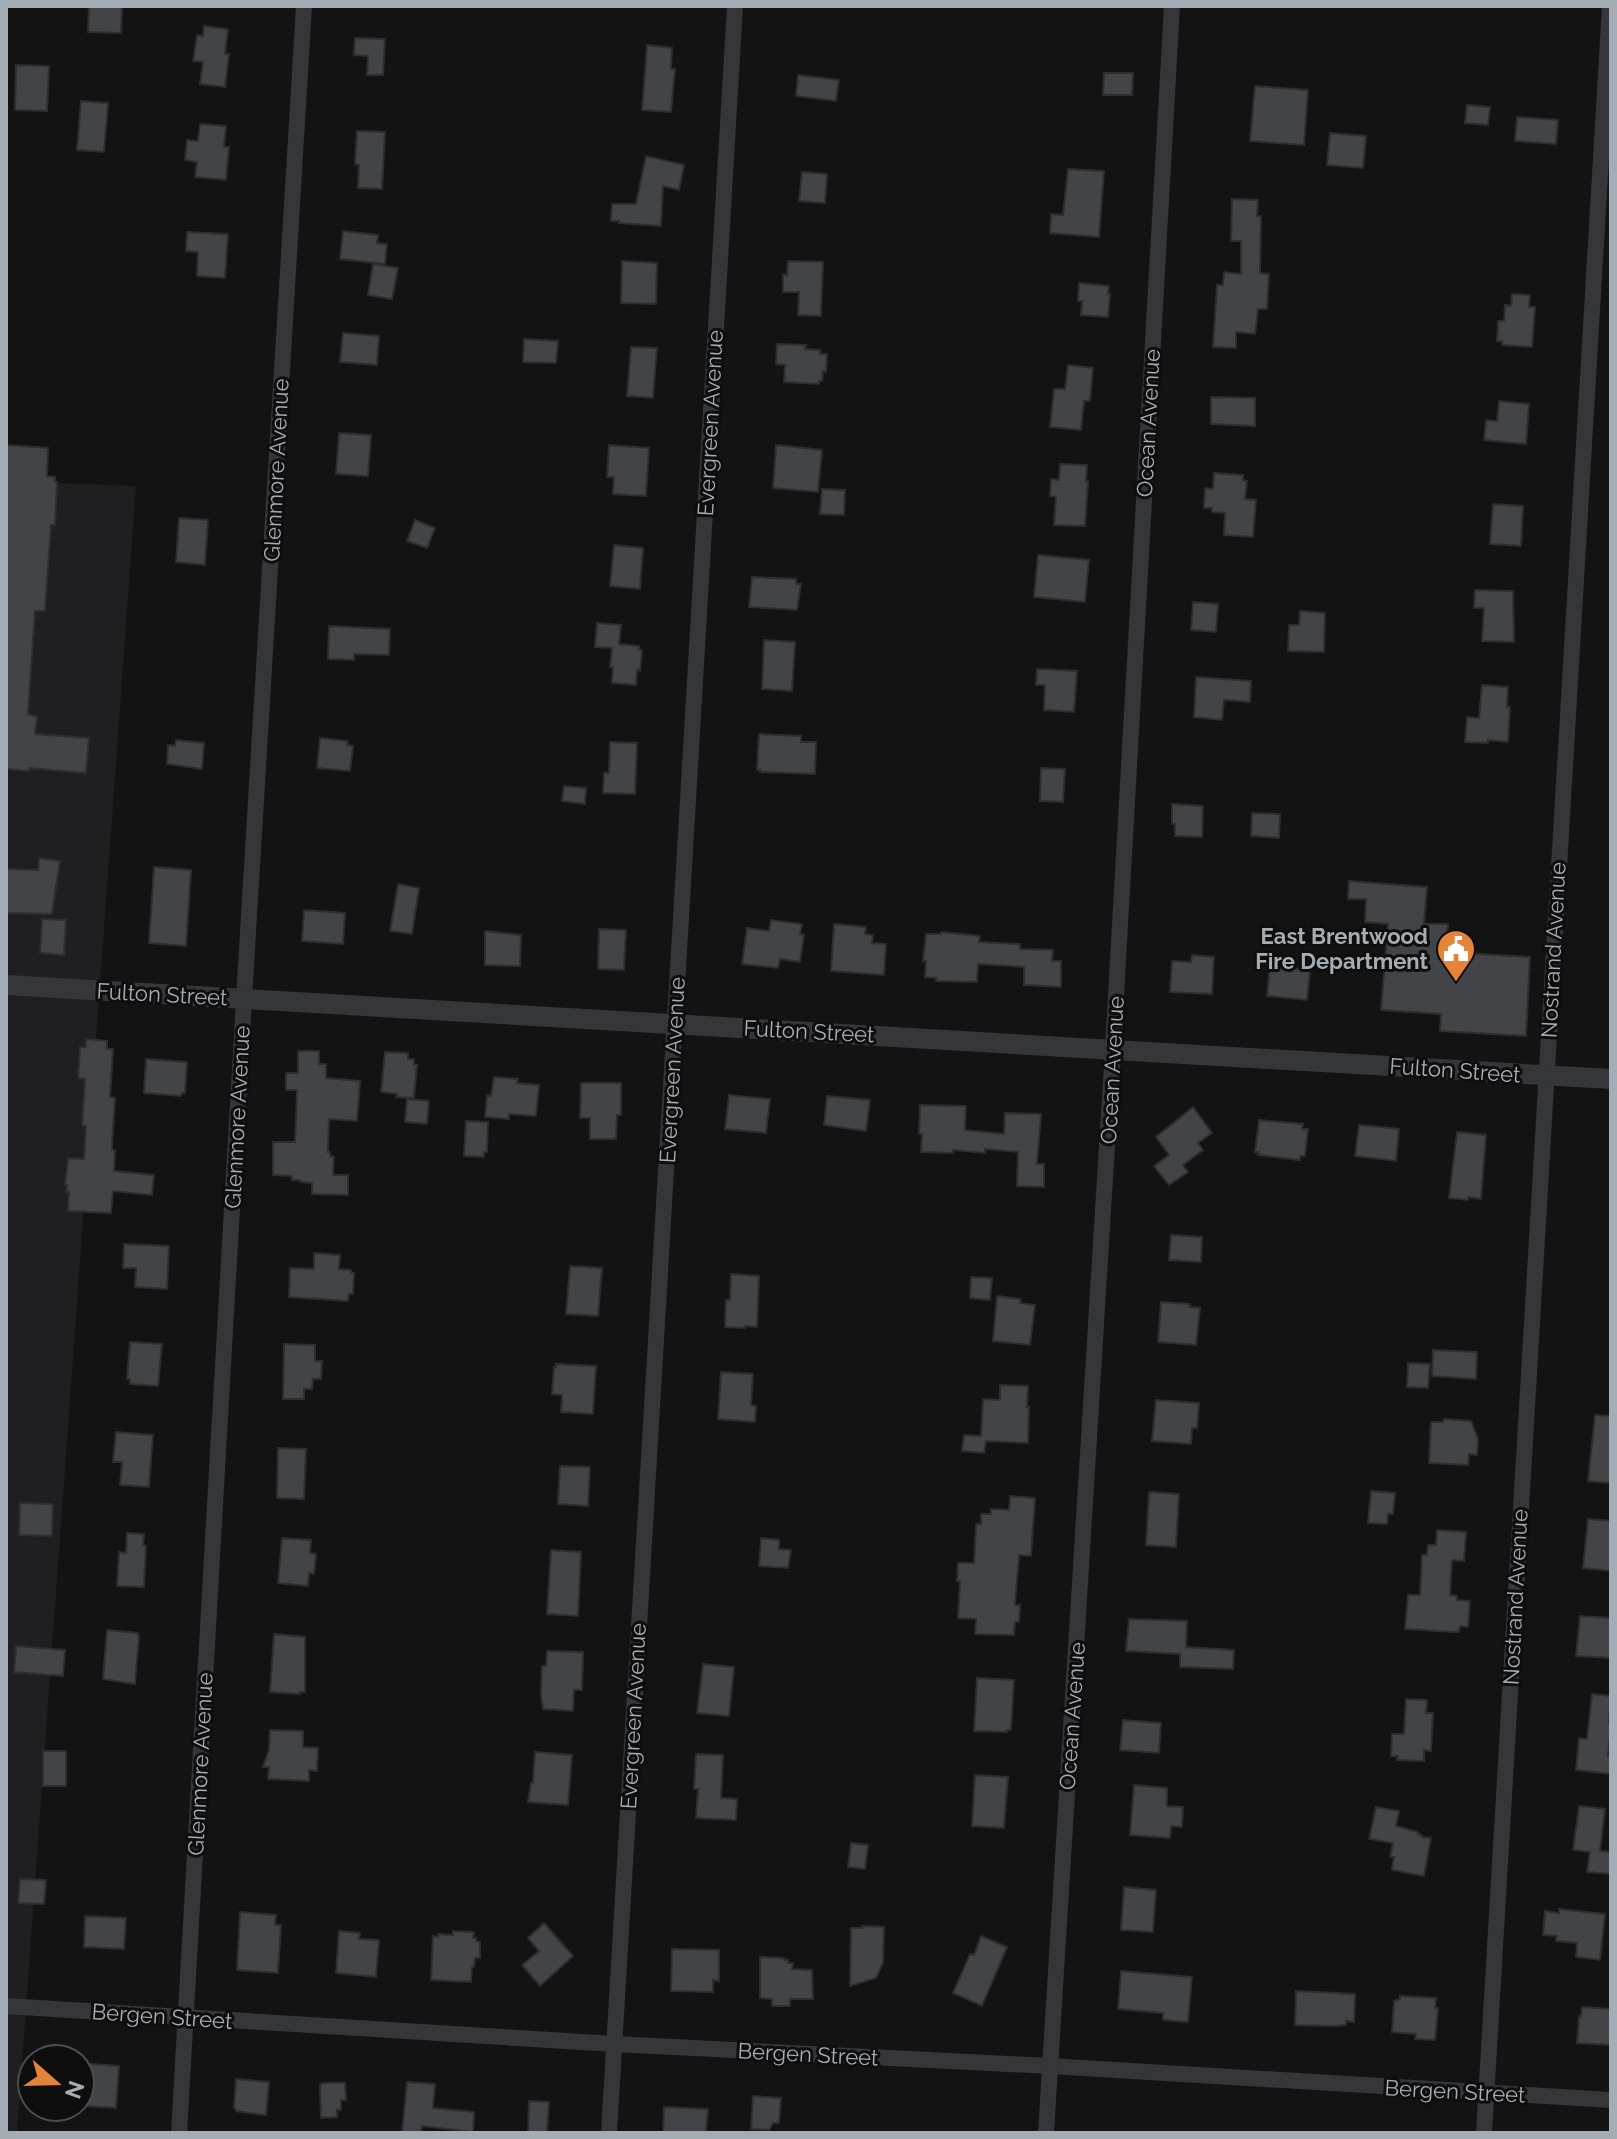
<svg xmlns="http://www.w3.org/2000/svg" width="1617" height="2139" font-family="Raleway,sans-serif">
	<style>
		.built { fill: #1f1f21 }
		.building { fill: #424447; stroke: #2d2e30; stroke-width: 2 }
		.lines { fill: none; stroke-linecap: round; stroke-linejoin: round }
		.minor { stroke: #343639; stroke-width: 16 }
		.tertiary { stroke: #343639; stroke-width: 20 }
		.labels { text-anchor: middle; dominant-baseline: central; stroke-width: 6; stroke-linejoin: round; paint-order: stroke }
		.street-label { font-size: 22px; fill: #a5adb4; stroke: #0e0e0f }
		.poi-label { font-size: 22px; font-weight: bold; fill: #a5adb4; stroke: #0e0e0f; text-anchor: end }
	</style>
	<rect width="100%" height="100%" fill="#131314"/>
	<!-- built -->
	<path class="built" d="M6 481 136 486 17 2133H6Z"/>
	<!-- building -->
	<g class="building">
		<path d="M89 6 122 7 121 33 88 32Z"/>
		<path d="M204 26 228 29 225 54H229L225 87 200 84 203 62 193 61 197 35 203 36Z"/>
		<path d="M355 38 385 39 383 75H367L368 56 354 55Z"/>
		<path d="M647 45 672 48 671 69H675L671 112 642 110Z"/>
		<path d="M16 65 49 66 47 111 15 110Z"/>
		<path d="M1104 73H1133L1132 95H1103Z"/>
		<path d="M798 75 839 80 836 101 796 96Z"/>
		<path d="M1255 86 1308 90 1304 145 1250 141Z"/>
		<path d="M81 101 108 103 104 152 77 150Z"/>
		<path d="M1467 105 1490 107 1488 125 1465 123Z"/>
		<path d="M1517 117 1558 120 1556 144 1515 141Z"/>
		<path d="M200 124 226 126 224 147H229L226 180 195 177 197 162 185 160 187 140 198 141Z"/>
		<path d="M357 131 385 132 382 189 358 188 359 165 355 164Z"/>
		<path d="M1330 133 1366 136 1363 168 1327 165Z"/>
		<path d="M646 156 684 165 679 190 663 186 661 226 619 223V221H611L612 204H636Z"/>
		<path d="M1068 169 1104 171 1099 237 1050 233 1051 214 1063 215Z"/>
		<path d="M802 172 827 174 825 203 799 201Z"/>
		<path d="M1232 199 1258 200 1257 216H1261L1260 273 1269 274 1267 309H1258L1255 334 1236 332V348L1213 347 1217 285H1223L1224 272 1241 274V241H1231Z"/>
		<path d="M343 231 378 235 377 243 387 244 385 264 340 259Z"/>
		<path d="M187 232 228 234 225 278 197 276 198 252 186 251Z"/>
		<path d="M622 261 657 263 656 304 621 303Z"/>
		<path d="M788 261 823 262 821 316 798 315 799 292H783V274L787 275Z"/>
		<path d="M373 264 398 268 392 299 368 295Z"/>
		<path d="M1079 283 1109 286 1108 294H1110L1108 317 1081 315 1082 301H1078Z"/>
		<path d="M1512 294 1530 295 1529 307H1535L1532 347 1502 345V341H1497L1498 321H1504L1505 305 1511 306Z"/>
		<path d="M343 333 379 336 377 365 340 362Z"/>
		<path d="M524 339 558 341 556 363 523 362Z"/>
		<path d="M777 344 806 345 805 349 820 350V354H827L826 372 823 371 822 381H819V384L784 382 785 365 776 364Z"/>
		<path d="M631 347 657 348 653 398 627 396Z"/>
		<path d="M1068 365 1093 368 1090 401H1084L1081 430 1050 427 1054 389H1065Z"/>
		<path d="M1211 397 1255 398V426L1211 424Z"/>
		<path d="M1499 401 1529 404 1526 444 1484 440 1486 420 1497 421Z"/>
		<path d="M339 433 371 435 368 476 336 474Z"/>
		<path d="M6 445 48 448 47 476 55 477V482H57L55 525H51L45 611H35L28 714 37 717 35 734 89 738 86 773 29 768V771L6 769Z"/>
		<path d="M609 445 649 448 646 496 613 494 614 477H607Z"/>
		<path d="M776 445 822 450 818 492 773 488Z"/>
		<path d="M1060 464 1087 465 1086 481H1088L1085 526 1054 525 1056 497 1050 496 1051 479 1059 480Z"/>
		<path d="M1214 473 1243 475V480L1247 481 1245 499 1256 500 1253 537 1224 535 1225 513 1212 512V508H1204L1205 488 1213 489Z"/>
		<path d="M822 489 845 490 844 515 820 514Z"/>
		<path d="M1493 504 1523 506 1521 546 1490 544Z"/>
		<path d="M179 518 208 520 205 565 176 562Z"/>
		<path d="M415 520 435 528 427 548 407 541Z"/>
		<path d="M614 545 643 548 640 589 610 586Z"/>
		<path d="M1038 555 1089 560 1085 602 1034 597Z"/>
		<path d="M752 577 796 579V584H801L797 610 749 607Z"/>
		<path d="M1475 590 1513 591 1514 642 1482 641 1484 608H1474Z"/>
		<path d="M1193 602 1218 604 1216 632 1191 630Z"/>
		<path d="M1300 611 1325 613 1324 652 1288 651 1289 625H1299Z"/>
		<path d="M597 623 621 625 619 644 639 646V650H642L640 671 637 670 636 685 612 683 613 667H610L612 648 595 647Z"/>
		<path d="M329 626 390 629 389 655 354 654V660L328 659Z"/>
		<path d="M764 640 795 642 792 691 762 689Z"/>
		<path d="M1037 669 1077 671 1074 712 1044 710 1045 685H1036Z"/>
		<path d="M1196 677 1251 681 1250 702 1224 700 1222 720 1194 717Z"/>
		<path d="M1482 685 1508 687 1507 707H1510L1508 742 1488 740V743L1465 742 1467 717 1479 718Z"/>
		<path d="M759 734 801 736V742H816L815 774 760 772V770H757Z"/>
		<path d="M320 738 348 741 347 745 353 746 350 771 317 768Z"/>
		<path d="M176 740 204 743 202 769 167 764 168 745 175 746Z"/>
		<path d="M610 742 637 743 635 794 603 793 604 773H609Z"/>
		<path d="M1041 768 1065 769 1063 802 1040 801Z"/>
		<path d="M564 786 586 788 585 804 562 801Z"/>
		<path d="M1172 804 1203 806 1202 837 1175 836V824H1172Z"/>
		<path d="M1252 813 1280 814 1279 838 1251 836Z"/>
		<path d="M39 858 60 861 52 914 6 913V869L38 870Z"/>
		<path d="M154 867 191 870 186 946 149 943Z"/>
		<path d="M1349 881 1427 887 1424 924H1448L1446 952 1530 957 1526 1036 1440 1031 1441 1014 1381 1010 1388 924 1365 922 1366 899H1348Z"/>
		<path d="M398 884 419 888 412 934 390 931Z"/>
		<path d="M304 910 345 913 343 944 302 941Z"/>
		<path d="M42 919 66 920 64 955 40 953Z"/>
		<path d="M771 920 802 924 800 934 804 935 800 962 780 959 778 968 742 964 747 928 769 931Z"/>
		<path d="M834 924 866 927 865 934 873 935 872 943 886 944 884 975 831 971Z"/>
		<path d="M599 929 626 930 624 970 598 969Z"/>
		<path d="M485 931 521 935 520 966 485 965Z"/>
		<path d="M941 932 980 936 979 942 1020 944V949L1053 950 1052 961H1061V987L1024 985V967L978 964 977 982 936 981 937 978 925 977 926 961H923L926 934H941Z"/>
		<path d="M1192 955 1214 957 1212 994 1170 992 1172 961 1191 962Z"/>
		<path d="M1270 966 1310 970 1307 1000 1267 996Z"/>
		<path d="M86 1039 107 1041V1049H113L110 1097 115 1098 112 1144V1150H115L114 1171 154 1175 152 1195 113 1191 111 1213 68 1211 69 1192H66L67 1185H65L68 1158 84 1159 86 1126H82L85 1079 78 1078 80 1047H86Z"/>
		<path d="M298 1051H319V1064H326V1078L360 1081 357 1121 329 1119 328 1152H330V1156L334 1157 333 1175H348V1195L312 1194V1183L300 1182V1180H292V1176L273 1175V1142H295L297 1090H286V1073H298Z"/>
		<path d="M385 1052 408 1053V1059H414V1065H417L414 1098 396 1097 397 1094 381 1092Z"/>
		<path d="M146 1059 187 1062 185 1093H182L181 1096 144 1093Z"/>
		<path d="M494 1077 518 1079 517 1083 539 1085 536 1116 509 1114V1119L485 1117 487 1095 491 1096Z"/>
		<path d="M581 1083H621V1115H617L616 1139H590V1118H580Z"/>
		<path d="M729 1095 770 1099 766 1133 725 1129Z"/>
		<path d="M827 1096 870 1100 866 1131 824 1125Z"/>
		<path d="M407 1099 429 1101 427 1124 405 1122Z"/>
		<path d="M920 1105 966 1106 965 1130 1004 1134 1005 1113 1041 1114 1037 1164H1044V1187L1017 1186 1018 1152 985 1149V1153L953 1150V1153L921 1152 922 1134H919Z"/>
		<path d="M1193 1107 1212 1133 1198 1143 1203 1150 1183 1165 1188 1172 1169 1185 1154 1166 1169 1155 1156 1137Z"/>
		<path d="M1259 1120 1303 1124 1302 1129H1308L1305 1156H1300V1160L1258 1155 1259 1152H1255Z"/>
		<path d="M466 1121 488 1122 487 1152H484V1157L464 1156Z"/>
		<path d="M1359 1125 1399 1129 1396 1161 1355 1156Z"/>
		<path d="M1457 1132 1486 1135 1481 1199 1468 1197V1200L1449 1198Z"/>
		<path d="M1171 1235 1202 1237 1201 1262 1169 1260Z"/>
		<path d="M124 1244 169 1246 167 1289 135 1287 136 1268H123Z"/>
		<path d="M314 1253 340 1255 339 1269 351 1270V1273H354L353 1294H349L348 1301 289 1297 290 1268 314 1269Z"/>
		<path d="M570 1266 602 1268 598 1316 566 1314Z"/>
		<path d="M731 1274 759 1276 757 1327 745 1326V1328L725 1327 726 1300H730Z"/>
		<path d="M971 1277 992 1278 990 1300 970 1298Z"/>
		<path d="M997 1296 1021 1299 1020 1303 1035 1305 1030 1345 993 1341Z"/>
		<path d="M1161 1302 1190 1304V1307L1200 1308 1196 1345 1158 1342Z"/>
		<path d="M130 1342 162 1344 158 1386 130 1384V1379H127Z"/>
		<path d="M284 1344 315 1345V1361H322L321 1379H313L312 1389H304V1399H283Z"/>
		<path d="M1433 1350 1477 1352 1476 1379 1432 1376Z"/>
		<path d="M1408 1363 1430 1364 1428 1388 1407 1387Z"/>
		<path d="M556 1364 596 1366 593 1414 561 1412 562 1395 552 1394 554 1367H556Z"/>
		<path d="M721 1372 753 1374 751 1405 756 1406 755 1422 718 1419Z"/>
		<path d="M1000 1385 1028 1386 1027 1407H1029L1028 1443 986 1441 984 1453 962 1451 964 1435 981 1436 983 1399 1000 1400Z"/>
		<path d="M1156 1400 1199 1403 1197 1428H1192L1191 1444 1152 1441Z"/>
		<path d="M1595 1415 1611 1416V1483L1588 1481Z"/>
		<path d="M1444 1419 1471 1421 1478 1439 1477 1455 1469 1454 1468 1465 1429 1463 1431 1422H1443Z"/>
		<path d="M116 1432 153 1435 149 1487 120 1485 122 1462H113Z"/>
		<path d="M278 1448 306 1449 304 1499 277 1498Z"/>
		<path d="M560 1466 590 1467 588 1506 558 1504Z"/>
		<path d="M1371 1491 1395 1493 1393 1514H1388L1387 1524 1368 1523Z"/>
		<path d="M1149 1492 1179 1494 1176 1547 1146 1545Z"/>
		<path d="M1010 1496 1035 1498 1031 1556 1019 1555 1015 1605H1020L1019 1622H1015L1014 1635 975 1634 976 1619 958 1618 960 1581H957L958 1563H974L976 1524H981V1514H991V1509L1009 1510Z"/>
		<path d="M20 1503 53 1504 52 1536 19 1535Z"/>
		<path d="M1588 1519 1611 1521V1571L1583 1568Z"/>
		<path d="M1437 1530 1466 1532 1464 1561 1452 1560 1450 1595 1457 1596V1600L1470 1601 1468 1627 1460 1626 1459 1632H1454L1405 1629 1408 1595H1420L1422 1555H1427L1428 1545H1436Z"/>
		<path d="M127 1533 144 1534 143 1545 146 1546 144 1587 117 1586 119 1552 126 1553Z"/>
		<path d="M282 1538 311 1540 310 1553 316 1554 314 1574 309 1573 308 1586 278 1583Z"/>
		<path d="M761 1538 779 1540V1549L791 1550 788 1568 759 1566Z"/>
		<path d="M551 1550 581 1552 578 1616 547 1614Z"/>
		<path d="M1580 1616 1610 1618 1611 1658 1576 1656Z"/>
		<path d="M1129 1619 1187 1621 1186 1647 1234 1650 1233 1669 1180 1667V1654L1126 1651Z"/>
		<path d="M107 1630 138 1633V1636H139L135 1684 103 1679Z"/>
		<path d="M274 1634 305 1637V1692H300V1694L270 1692Z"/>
		<path d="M16 1646 65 1650 63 1676 14 1672Z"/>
		<path d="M547 1651 583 1652 582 1690H574L573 1711 543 1709 541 1695 542 1666H546Z"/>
		<path d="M703 1664 734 1667 729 1716 697 1713Z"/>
		<path d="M977 1678 1014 1680 1011 1730H1007V1732L974 1731Z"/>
		<path d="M1592 1694 1611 1696 1609 1722 1611 1728 1608 1756H1611V1774L1576 1770 1579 1738 1587 1739Z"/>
		<path d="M1406 1699 1427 1700 1426 1713H1433L1431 1751 1424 1750V1761L1397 1760 1398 1756H1391L1392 1734H1404Z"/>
		<path d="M1123 1720 1161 1723 1159 1753 1120 1750Z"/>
		<path d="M270 1730 303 1731V1747L318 1748 317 1771 309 1770V1781L268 1779 269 1767H263L269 1750Z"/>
		<rect x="43" y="1751" width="23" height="35"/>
		<path d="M535 1752 572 1755 568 1805 528 1802 531 1783H533Z"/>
		<path d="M696 1754 723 1755 721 1798 737 1799 736 1820 696 1818 698 1789H694Z"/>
		<path d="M975 1775 1008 1777 1004 1828 972 1826Z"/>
		<path d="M1134 1785 1167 1788V1806L1183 1807 1182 1827 1171 1826 1170 1838 1130 1835Z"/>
		<path d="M1579 1806 1605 1809 1600 1851 1611 1852V1874L1587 1872 1590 1852 1573 1850Z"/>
		<path d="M1376 1807 1399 1811 1396 1826 1418 1832V1834L1422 1835V1837L1431 1838 1424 1876 1392 1870 1394 1857H1390L1393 1843 1369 1839Z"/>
		<path d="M851 1843 868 1845 865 1869 848 1867Z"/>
		<path d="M20 1879 46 1880 44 1904 18 1903Z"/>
		<path d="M1124 1887 1156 1890 1153 1932 1121 1930Z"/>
		<path d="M1559 1909 1605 1914 1600 1960 1576 1957 1577 1943 1556 1941 1557 1936 1543 1935 1545 1911 1559 1913Z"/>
		<path d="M240 1912 276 1915 275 1925H281L278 1973 237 1970Z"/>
		<path d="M85 1916 126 1918 124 1949 84 1947Z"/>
		<path d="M544 1923 573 1956 540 1986 522 1965 539 1951 528 1938Z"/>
		<path d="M862 1926 884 1927 883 1963 876 1978 850 1986 851 1928H862Z"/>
		<path d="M339 1931 360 1933 359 1939 379 1940 376 1977 336 1973Z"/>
		<path d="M453 1931 474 1932 473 1938H476V1941L480 1942V1958H475L474 1967H472L471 1982 431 1980 433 1936 438 1937V1934L453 1935Z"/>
		<path d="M981 1936 1007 1947 982 2006 953 1993 970 1954 974 1955Z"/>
		<path d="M672 1949 719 1950V1981L713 1980V1992L671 1991Z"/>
		<path d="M760 1957 784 1958V1960H788V1963H793L792 1969 812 1970 813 1999H790V2006H772V1999L760 1998Z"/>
		<path d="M1121 1971 1192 1977 1188 2022 1163 2020V2013L1118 2009Z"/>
		<path d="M1296 1991 1355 1994 1354 2022 1346 2021V2025L1332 2026 1295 2025Z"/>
		<path d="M1400 1996 1436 1998 1435 2008H1438L1435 2040 1415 2039 1416 2034 1392 2032 1394 2001 1400 1999Z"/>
		<path d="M1582 2007 1611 2009V2045L1577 2043 1579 2016 1581 2017Z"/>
		<path d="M80 2063 119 2066 116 2108 85 2106 87 2084H80Z"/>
		<path d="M236 2079 269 2082 266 2115 236 2111V2109L234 2108Z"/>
		<path d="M407 2082 435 2084 433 2108 474 2112 473 2132 422 2126 421 2133H402Z"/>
		<path d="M325 2083H345L346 2100H341V2110H337V2117L321 2118 320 2084Z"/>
		<path d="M753 2096 781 2098 779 2123H773L769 2130 751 2129Z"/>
		<path d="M529 2101 549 2102 547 2133H528Z"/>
		<path d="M664 2107 708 2109 706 2133H663Z"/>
	</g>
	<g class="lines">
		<!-- minor -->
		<g class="minor">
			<path d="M6 2006 614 2044 1050 2066 1611 2100"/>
			<path d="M179 2133 244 999 304 6"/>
			<path d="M609 2133 735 6"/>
			<path d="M1046 2133 1113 1049 1172 6"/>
			<path d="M1484 2133 1610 6"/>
		</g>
		<!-- tertiary -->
		<path class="tertiary" d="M6 985 1611 1079"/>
	</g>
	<!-- icons -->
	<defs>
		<symbol id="civic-pin" viewBox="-11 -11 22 30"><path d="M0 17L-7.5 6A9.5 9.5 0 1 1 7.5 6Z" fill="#e5833a" stroke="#0e0e0f"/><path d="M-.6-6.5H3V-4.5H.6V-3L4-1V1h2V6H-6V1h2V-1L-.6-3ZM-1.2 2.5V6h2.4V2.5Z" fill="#fff"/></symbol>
	</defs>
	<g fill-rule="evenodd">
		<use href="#civic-pin" x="1434" y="927" width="44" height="60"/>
	</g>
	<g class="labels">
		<!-- street labels -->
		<g class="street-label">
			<text transform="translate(710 423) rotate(-87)">Evergreen Avenue</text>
			<text transform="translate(1148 423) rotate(-87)">Ocean Avenue</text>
			<text transform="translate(276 470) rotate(-87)">Glenmore Avenue</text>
			<text transform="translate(1553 950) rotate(-87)">Nostrand Avenue</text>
			<text transform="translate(162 994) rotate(3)">Fulton Street</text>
			<text transform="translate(809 1031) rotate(3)">Fulton Street</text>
			<text transform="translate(672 1070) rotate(-87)">Evergreen Avenue</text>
			<text transform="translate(1112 1070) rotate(-87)">Ocean Avenue</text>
			<text transform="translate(1455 1070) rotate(4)">Fulton Street</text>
			<text transform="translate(237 1117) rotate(-87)">Glenmore Avenue</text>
			<text transform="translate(1515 1597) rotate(-87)">Nostrand Avenue</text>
			<text transform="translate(633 1716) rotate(-87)">Evergreen Avenue</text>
			<text transform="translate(1072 1716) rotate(-86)">Ocean Avenue</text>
			<text transform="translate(200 1764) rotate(-87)">Glenmore Avenue</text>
			<text transform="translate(162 2016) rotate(4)">Bergen Street</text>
			<text transform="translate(808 2054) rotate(3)">Bergen Street</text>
			<text transform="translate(1455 2091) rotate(3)">Bergen Street</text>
		</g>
		<!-- poi labels -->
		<g class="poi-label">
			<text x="1428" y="936">East Brentwood<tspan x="1428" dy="25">Fire Department</tspan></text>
		</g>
	</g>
	<!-- border -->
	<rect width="1617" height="2139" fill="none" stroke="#a5adb4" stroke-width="16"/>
	<!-- north arrow -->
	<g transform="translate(56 2083) rotate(110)"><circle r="38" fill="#0e0e0f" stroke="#4a4e51" stroke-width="2"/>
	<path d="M0-6L14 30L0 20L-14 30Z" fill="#e5833a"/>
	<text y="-12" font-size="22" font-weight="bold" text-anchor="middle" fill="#a5adb4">N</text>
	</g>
</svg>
